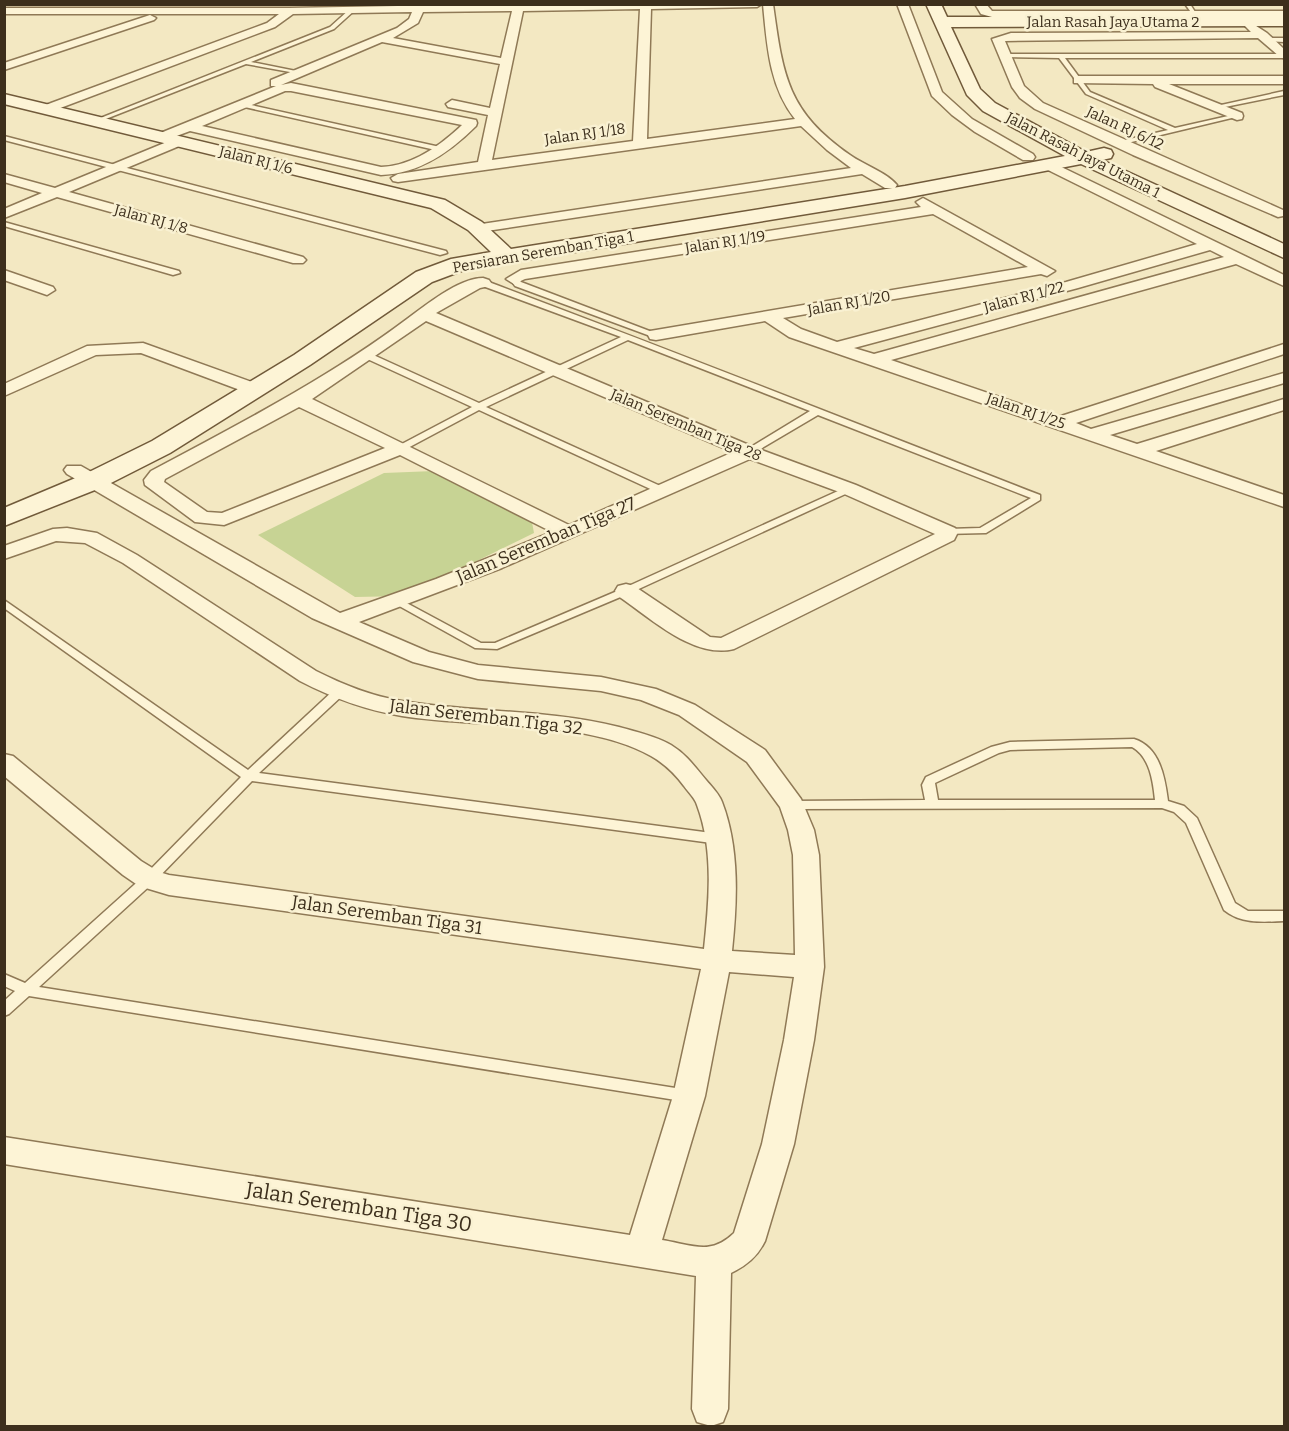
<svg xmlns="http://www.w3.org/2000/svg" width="1289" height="1431" font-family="Bitter,serif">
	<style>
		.green { fill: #c7d394 }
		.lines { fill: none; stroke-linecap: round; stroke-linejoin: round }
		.lane-casing { stroke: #8f7956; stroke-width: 3 }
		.street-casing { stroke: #8f7956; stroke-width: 3 }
		.secondary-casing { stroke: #715a3a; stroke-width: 3 }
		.lane { fill: #fdf4d6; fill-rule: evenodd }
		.street { fill: #fdf4d6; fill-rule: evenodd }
		.secondary { fill: #fdf4d6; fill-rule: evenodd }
		.labels { text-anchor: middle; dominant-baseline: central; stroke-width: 5; stroke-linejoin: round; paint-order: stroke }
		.far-street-label { font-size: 15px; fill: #3d2f1c; stroke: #f9f1d2 }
		.street-label { font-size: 18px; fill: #3d2f1c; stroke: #f9f1d2 }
		.near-street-label { font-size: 21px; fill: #3d2f1c; stroke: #f9f1d2 }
	</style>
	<rect width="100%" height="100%" fill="#f3e8c2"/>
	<!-- green -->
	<path class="green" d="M434 471 531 517 534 533 405 596 355 597 258 535 384 473Z"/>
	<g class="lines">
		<defs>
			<g id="lane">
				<path d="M1185 4H1190L1197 15H1193Z"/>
				<path d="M350 9 355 10 334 29 251 62 301 72V74L246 64 98 122 93 121 330 27Z"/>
				<path d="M1267 38H1284V42L1265 41Z"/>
				<path d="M1004 54H1284V58H1065L1090 92 1175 128 1237 114 1240 116 1119 145 1116 143 1117 142 1168 130 1086 94 1059 58 1002 57Z"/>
				<path d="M1284 91V95L1215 109 1212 107Z"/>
				<path d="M242 103 440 147 443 149 440 151 240 106 239 105Z"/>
				<path d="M4 136 446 251 447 253 440 255 4 140Z"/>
				<path d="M4 222 179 271 180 273 173 275 4 226Z"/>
				<path d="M511 277H517L521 282 660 335 653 337 515 286 510 279Z"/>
				<path d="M480 281H486C671 350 855 423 1040 495V500L986 533 944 534 943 532 948 529 980 528 1031 498 818 415 752 454H746V450L810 411 628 340 486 407 667 489V493H659L479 410 404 450H398V446L472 407 363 357V353H369L479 403 621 337 480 285Z"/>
				<path d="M849 486 852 487V491L630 593 497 649 475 648 392 602 397 599 401 600 481 643H495L622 589Z"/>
				<path d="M4 600 248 770 335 689H343L345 692 343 695 259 773 719 834 724 836 726 839 724 842 719 844 252 781 154 882 39 987 688 1090 693 1092 696 1096 693 1100 688 1102 29 996 9 1014 4 1016V1001L15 991 4 986V974L25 983 144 876 241 777 4 608Z"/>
				<path d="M1134 739C1160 747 1165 778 1168 801L1184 806 1197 818 1235 903 1248 911H1284V921C1263 922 1241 924 1224 910L1186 823 1174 812 1162 808 792 809 786 805 792 801 925 800 922 785 926 777 991 747 1010 742ZM1132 747C1150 757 1153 781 1155 800H938L935 783 999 753 1010 750Z"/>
			</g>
			<g id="street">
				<path d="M506 4H762L757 7 651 9 647 139 795 119C769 86 767 45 763 4H773C783 76 787 111 850 155 864 165 886 172 897 185L895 188H885L862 174 480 232 475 231 473 228 475 225 851 168 827 150 801 126 398 182 393 181 391 178 398 174 478 162 488 115 448 107 446 104 452 100 490 108 500 64 382 42 281 85 291 83 476 120 477 123 476 126C450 152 419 174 381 175L190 131 163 141 156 137 158 134 276 86H271V80L397 28 409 19 412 12 293 14 275 27 47 113 43 112 41 109 43 106 267 23 279 14H4V8H289ZM640 9 633 141 492 160 523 11ZM512 11 501 58 393 38 418 23 423 12ZM285 91H291L462 125C440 146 412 166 381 167L202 126Z"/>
				<path d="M897 4H908L942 92 972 119 1033 154 1035 157 1033 160H1023L975 132 952 115 932 96Z"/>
				<path d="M975 4H986L992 11H1284V17H992L981 14Z"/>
				<path d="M150 15 156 18 154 20 4 70V63Z"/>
				<path d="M1250 22 1267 33 1284 49V58L1280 57 1258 38 1005 41 1024 86 1043 103 1283 210V216L1278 217 1133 155 1035 109 1020 98 1012 87 992 39 1011 33 1251 32 1244 25Z"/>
				<path d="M1078 76H1284V84H1169L1242 113 1243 116 1242 119 1237 120 1155 87 1153 84 1074 83V77Z"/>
				<path d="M179 137 184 138 186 141 184 144 69 192 303 257 306 260 303 263H293L57 197 4 218V209L42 193 4 182V174L55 188Z"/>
				<path d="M1049 161 1284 275V286L1236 264 891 360 1058 417 1284 344V354L1076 423 1091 429 1284 373V383L1110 435 1137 444 1284 399V410L1156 451 1284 495V507L789 337 765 321 656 340 650 339 648 335 650 331 656 330 1028 267 933 214 525 279 514 284 506 279 521 270 921 207 916 202 923 198 1055 271 1047 276 1041 274 783 318 801 329 837 342 1066 282 1197 244 1044 168 1042 165 1044 162ZM1210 250 1224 257 874 354 854 348 1078 288Z"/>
				<path d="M4 270 53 287 55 290 47 295 4 280Z"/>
				<path d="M483 278 489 280 491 283 489 286 480 288 436 313 756 448 856 485 955 528 958 532 954 540 734 649C693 659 651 618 618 596L615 591 618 586 626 584 634 586 710 637 721 638 935 534 842 493 750 459 502 568 359 622 429 652 478 665 601 677 656 689 695 705 765 750 801 799 814 830 819 855 824 967 814 1040 794 1144 765 1241C757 1257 747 1265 731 1273L728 1409 723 1422 711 1426 697 1422 692 1409 696 1276 4 1164V1137L630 1235 673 1096 701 969 169 895 139 886 123 875 4 776V754L13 756 141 861 159 872 169 875 704 949C709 902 714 850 697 805 695 798 688 792 684 786 675 774 665 764 651 756 586 719 476 728 402 716 365 710 333 698 300 681L123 563 85 543 56 541 4 559V546L53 529 67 528 97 533 137 555 316 671C344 685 371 696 402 701 474 713 547 709 619 727 637 732 655 736 671 745 686 754 695 767 706 780 712 787 719 794 722 802 740 849 737 903 732 951L795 955 793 855 788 830 780 807 747 762 679 715 641 700 601 691 478 679 413 662 312 618 67 474 64 470 67 466H81L340 613 436 579 552 532 400 455 224 525 195 522 145 485 144 480 151 471C239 424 327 379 407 319 426 305 459 278 483 278ZM426 321 733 452 569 525 312 399ZM299 407 385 448 222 513 207 512 164 482 165 479ZM729 972 794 977 784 1040 762 1144 734 1233C710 1256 693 1245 662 1240L705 1096Z"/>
				<path d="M143 343 260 385 263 389 260 393H248L141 353 96 355 4 396V384L87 346Z"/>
			</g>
			<path id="secondary" d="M926 4H941L947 17H1284V26L951 27 980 89 995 103 1086 152 1104 148 1111 150 1113 154 1111 158 1102 160 1284 244V258L1081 164 905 198 464 270 432 282 310 365 170 453 105 486 4 526V508L85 474 152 441 294 355 416 272 451 259 491 252 468 230 431 208 4 104V94L445 200 482 222 511 249 905 186 1065 156 983 111 967 95Z"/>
		</defs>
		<!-- lane casing -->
		<use href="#lane" class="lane-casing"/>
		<!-- street casing -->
		<use href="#street" class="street-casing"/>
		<!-- secondary casing -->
		<use href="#secondary" class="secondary-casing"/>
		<!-- lane -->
		<use href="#lane" class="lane"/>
		<!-- street -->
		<use href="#street" class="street"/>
		<!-- secondary -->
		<use href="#secondary" class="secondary"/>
	</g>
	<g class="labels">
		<!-- far-street labels -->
		<g class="far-street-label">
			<text x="1113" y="22">Jalan Rasah Jaya Utama 2</text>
			<text transform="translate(1125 128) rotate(25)">Jalan RJ 6/12</text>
			<text transform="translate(585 134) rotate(-8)">Jalan RJ 1/18</text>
			<text transform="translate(1083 155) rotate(27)">Jalan Rasah Jaya Utama 1</text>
			<text transform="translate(256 160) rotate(14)">Jalan RJ 1/6</text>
			<text transform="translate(151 219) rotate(15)">Jalan RJ 1/8</text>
			<text transform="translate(725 242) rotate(-9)">Jalan RJ 1/19</text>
			<text transform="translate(543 252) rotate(-10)">Persiaran Seremban Tiga 1</text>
			<text transform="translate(1024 297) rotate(-15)">Jalan RJ 1/22</text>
			<text transform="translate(849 303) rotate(-10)">Jalan RJ 1/20</text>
			<text transform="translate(1026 411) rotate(19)">Jalan RJ 1/25</text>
			<text transform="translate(686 425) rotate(23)">Jalan Seremban Tiga 28</text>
		</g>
		<!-- street labels -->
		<g class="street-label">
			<text transform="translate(546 540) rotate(-23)">Jalan Seremban Tiga 27</text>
			<text transform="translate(486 717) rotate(7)">Jalan Seremban Tiga 32</text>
			<text transform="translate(387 915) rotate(8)">Jalan Seremban Tiga 31</text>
		</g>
		<!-- near-street labels -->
		<g class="near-street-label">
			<text transform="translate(359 1207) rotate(9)">Jalan Seremban Tiga 30</text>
		</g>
	</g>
	<!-- border -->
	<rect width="1289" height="1431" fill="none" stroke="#3d2f1c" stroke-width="12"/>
</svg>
